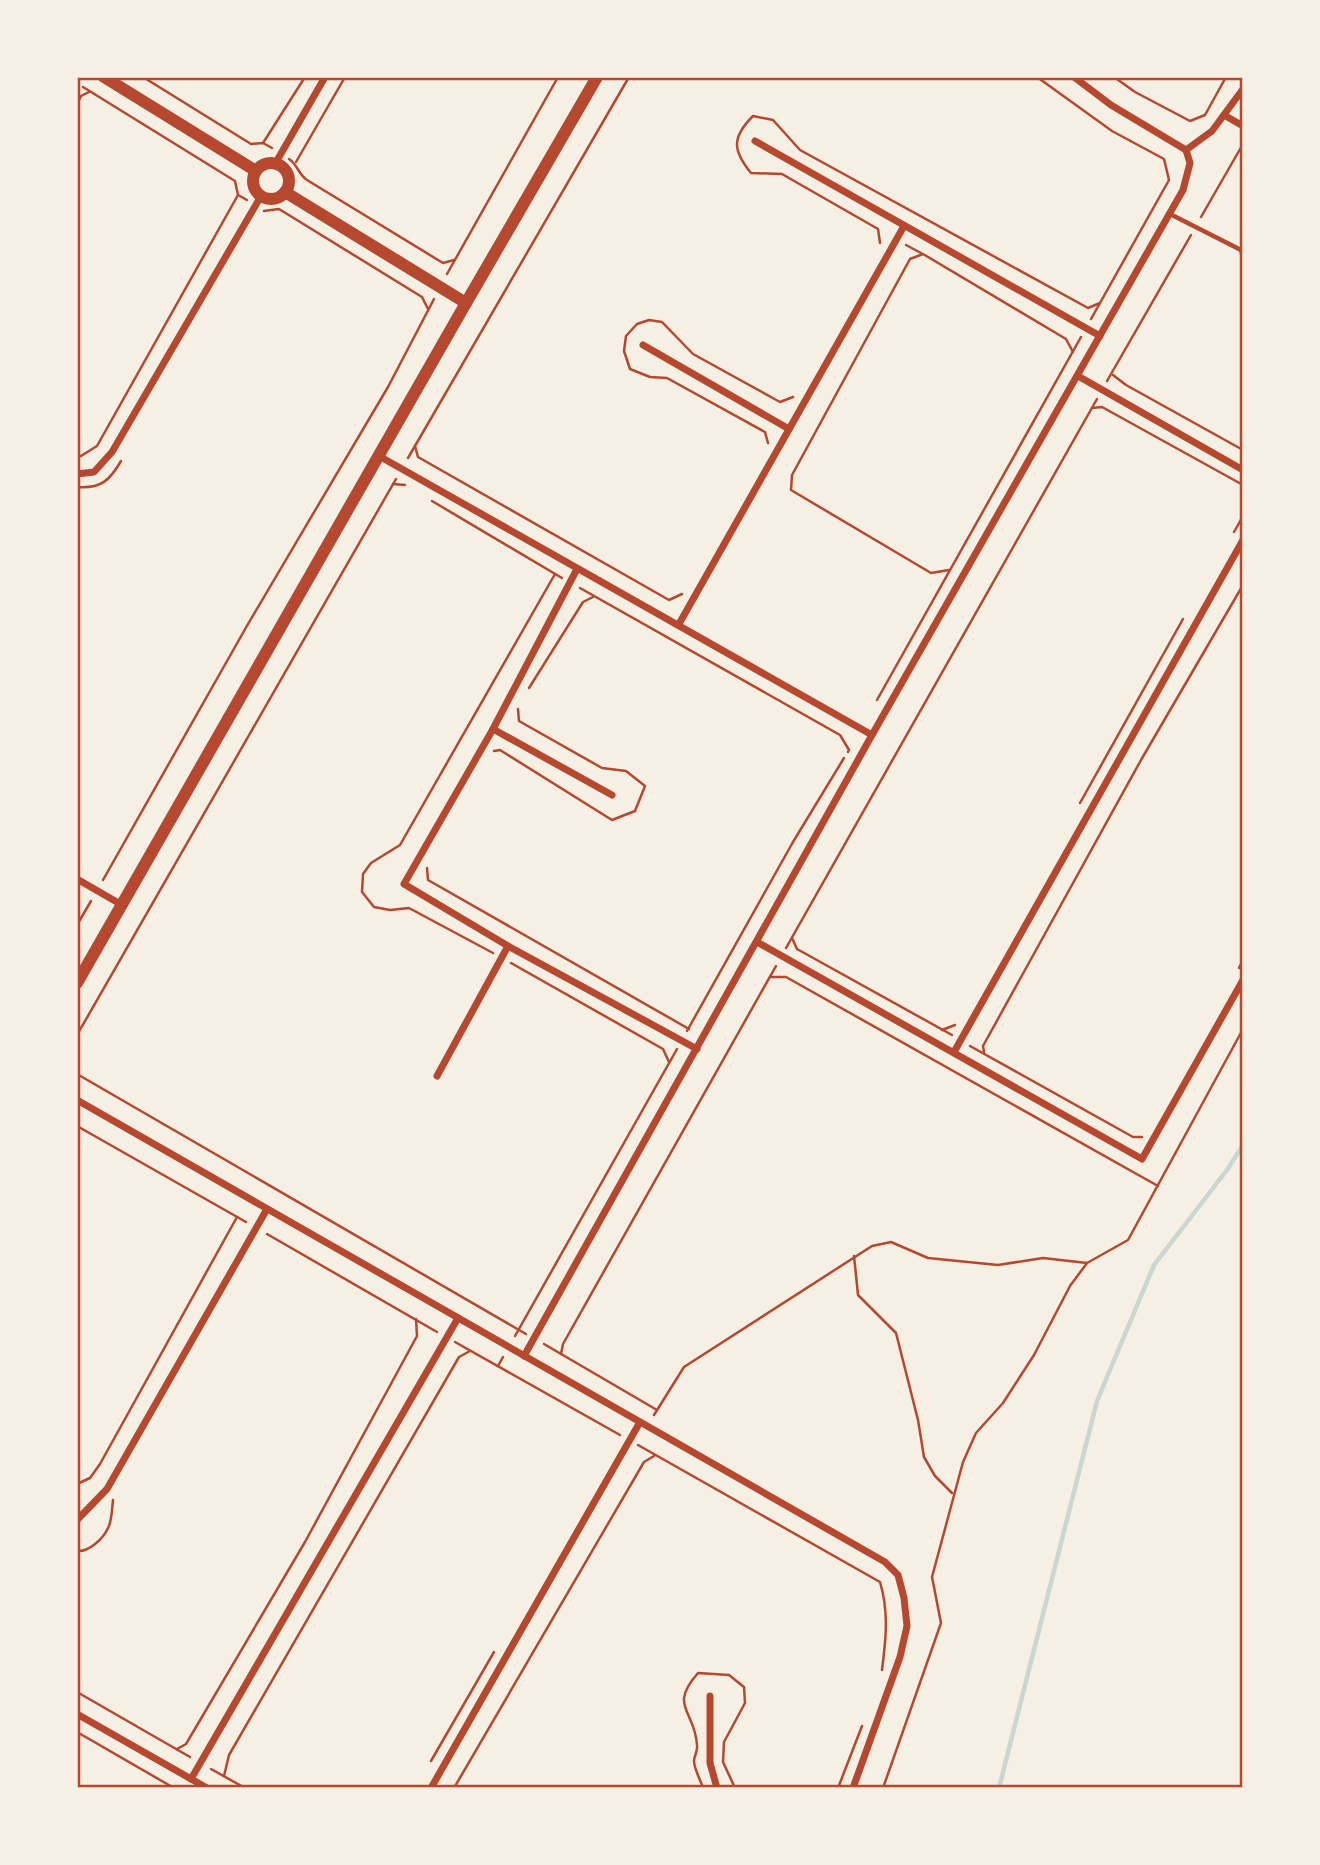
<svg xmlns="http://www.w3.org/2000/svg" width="1320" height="1865" font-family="'Sofia Sans Condensed',sans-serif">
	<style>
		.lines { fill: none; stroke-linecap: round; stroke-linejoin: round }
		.stream { stroke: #c9d6d2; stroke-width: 4.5 }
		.path { stroke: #b5482f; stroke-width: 2.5 }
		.service { stroke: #b5482f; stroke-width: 4.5 }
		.minor { stroke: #b5482f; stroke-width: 7 }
		.tertiary { stroke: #b5482f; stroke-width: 12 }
		.neatline { fill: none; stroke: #b5482f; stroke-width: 2.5 }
	</style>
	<rect width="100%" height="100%" fill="#f6efe4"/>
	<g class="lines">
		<!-- stream -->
		<path class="stream" d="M999 1788 1097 1401 1154 1265 1227 1170 1243 1145"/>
		<!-- path -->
		<g class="path">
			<path d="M143 77 251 144 263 143 272 148"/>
			<path d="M1114 77 1135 92 1190 121 1205 115 1226 77"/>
			<path d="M83 87 235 181 238 195 247 200"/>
			<path d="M77 104 81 96 89 92"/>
			<path d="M263 143 305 77"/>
			<path d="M289 159C298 165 298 174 307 180L443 263 454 260"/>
			<path d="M296 162 345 77"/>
			<path d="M264 211 279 209 422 297 428 309"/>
			<path d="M1201 217 1243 144"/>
			<path d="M880 243 878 229 782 174 751 173C732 150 732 137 753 116L773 120 800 150 1088 308 1100 303 1169 180 1164 159 1112 131 1037 77"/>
			<path d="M906 245 921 253"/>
			<path d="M447 274 558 77"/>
			<path d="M1091 319 1100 303"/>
			<path d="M1113 375 1126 385 1243 450"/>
			<path d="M1107 381 1191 235"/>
			<path d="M1092 408 1102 407 1243 485"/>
			<path d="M768 443 765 432 667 378 650 377 630 369 624 351 626 336 637 324 649 320 662 322 693 354 780 402 793 397"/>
			<path d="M415 446 418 457 669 600 682 594"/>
			<path d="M77 455 81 456 97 446 238 195"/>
			<path d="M408 458 629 77"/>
			<path d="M393 484 405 485"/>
			<path d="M77 487C101 489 110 480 121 461"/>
			<path d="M432 501 562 578"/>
			<path d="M1234 532 1243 516"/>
			<path d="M949 570 931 573 791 490 792 475 910 259 923 254 1066 339 1073 352"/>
			<path d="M580 588 840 735 849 750 848 752"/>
			<path d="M529 688 583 602 593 597"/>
			<path d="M877 700 1081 337"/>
			<path d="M494 751 500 750 612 820 635 811 645 786 626 771 602 768 519 721 518 709"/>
			<path d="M1080 803 1183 619"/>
			<path d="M427 868 428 880 689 1029"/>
			<path d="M103 880 248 624 388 387 434 299"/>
			<path d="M77 925 91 901"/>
			<path d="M792 938 797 949 952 1035"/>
			<path d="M786 948 1097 399"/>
			<path d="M493 953 409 908 390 910 374 907 362 892 363 874 371 863 400 845 555 574"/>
			<path d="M511 963 663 1049 669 1062"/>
			<path d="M1239 968 1243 960"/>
			<path d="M770 977H786L1158 1186"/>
			<path d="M942 1030 955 1025"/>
			<path d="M687 1031 793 842 844 758"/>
			<path d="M77 1035 396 479"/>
			<path d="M970 1046 1133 1137H1142"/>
			<path d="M984 1052 983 1046 1141 760 1243 585"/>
			<path d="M77 1074 526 1334"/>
			<path d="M77 1126 246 1222"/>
			<path d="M267 1234 437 1332"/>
			<path d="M854 1256 858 1295 896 1333 918 1420 924 1457 935 1476 952 1493"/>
			<path d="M515 1336 677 1049"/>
			<path d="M455 1342 620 1435"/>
			<path d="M544 1344 657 1410"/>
			<path d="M561 1354 563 1344 776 966"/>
			<path d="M498 1366 503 1357"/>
			<path d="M654 1415 684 1367 872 1246 891 1242 928 1258 998 1265 1043 1258 1087 1263"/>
			<path d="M638 1445 880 1582C889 1612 886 1639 882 1670"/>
			<path d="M77 1484 90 1478 100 1464 237 1217"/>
			<path d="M77 1551C89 1552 103 1539 108 1528 112 1521 112 1508 113 1500"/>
			<path d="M77 1692 190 1757"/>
			<path d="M77 1732 174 1788"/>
			<path d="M177 1749 186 1744 305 1542 417 1336 416 1319"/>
			<path d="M431 1761 494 1652"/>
			<path d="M211 1769 245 1788"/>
			<path d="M224 1776 229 1755 459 1357 470 1351"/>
			<path d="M454 1788 644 1462 654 1456"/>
			<path d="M703 1788C701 1781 694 1769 694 1761 694 1756 698 1751 697 1745 695 1710 668 1707 698 1673L729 1675 744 1687 745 1703 724 1742 723 1762 735 1788"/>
			<path d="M838 1788 862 1726"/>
			<path d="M883 1788 941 1623 932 1577 963 1462 976 1433 1003 1403 1034 1355 1070 1286 1087 1263 1128 1240 1243 1029"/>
		</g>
		<!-- service -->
		<path class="service" d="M1170 214 1241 250 1243 257"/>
		<!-- minor -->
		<g class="minor">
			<path d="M1074 77 1111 105 1186 150"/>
			<path d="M77 78 78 77"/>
			<path d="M1224 115 1243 126"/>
			<path d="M755 141 1100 336"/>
			<path d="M1186 150 1212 131 1243 89"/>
			<path d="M275 164 325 77"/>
			<path d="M643 345 789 429"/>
			<path d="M1078 376 1243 470"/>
			<path d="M379 456 872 735"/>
			<path d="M77 474 94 472 112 452 261 196"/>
			<path d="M577 569 493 729 404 884 508 946 697 1049"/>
			<path d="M679 624 904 226"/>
			<path d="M493 729 612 795"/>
			<path d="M77 879 122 905"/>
			<path d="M757 942 1142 1159 1243 980"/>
			<path d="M954 1052 1243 540"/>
			<path d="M437 1076 508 946"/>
			<path d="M77 1100 885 1562 898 1575 904 1598 907 1626 900 1657 853 1788"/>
			<path d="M524 1356 872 735 1183 190 1190 163 1186 150"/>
			<path d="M77 1520 107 1489 267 1209"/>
			<path d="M710 1696V1763L717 1788"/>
			<path d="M77 1714 207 1788"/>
			<path d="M191 1779 458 1318"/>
			<path d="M431 1788 640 1422"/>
		</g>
		<!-- tertiary -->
		<g class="tertiary">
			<path d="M104 77 256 171"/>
			<circle cx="271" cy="181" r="18"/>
			<path d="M285 192 466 303"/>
			<path d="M77 983 466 303 597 77"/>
		</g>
	</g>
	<!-- border -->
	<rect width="1320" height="1865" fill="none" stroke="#f6efe4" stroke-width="158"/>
	<rect x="79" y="79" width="1162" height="1707" class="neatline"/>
</svg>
